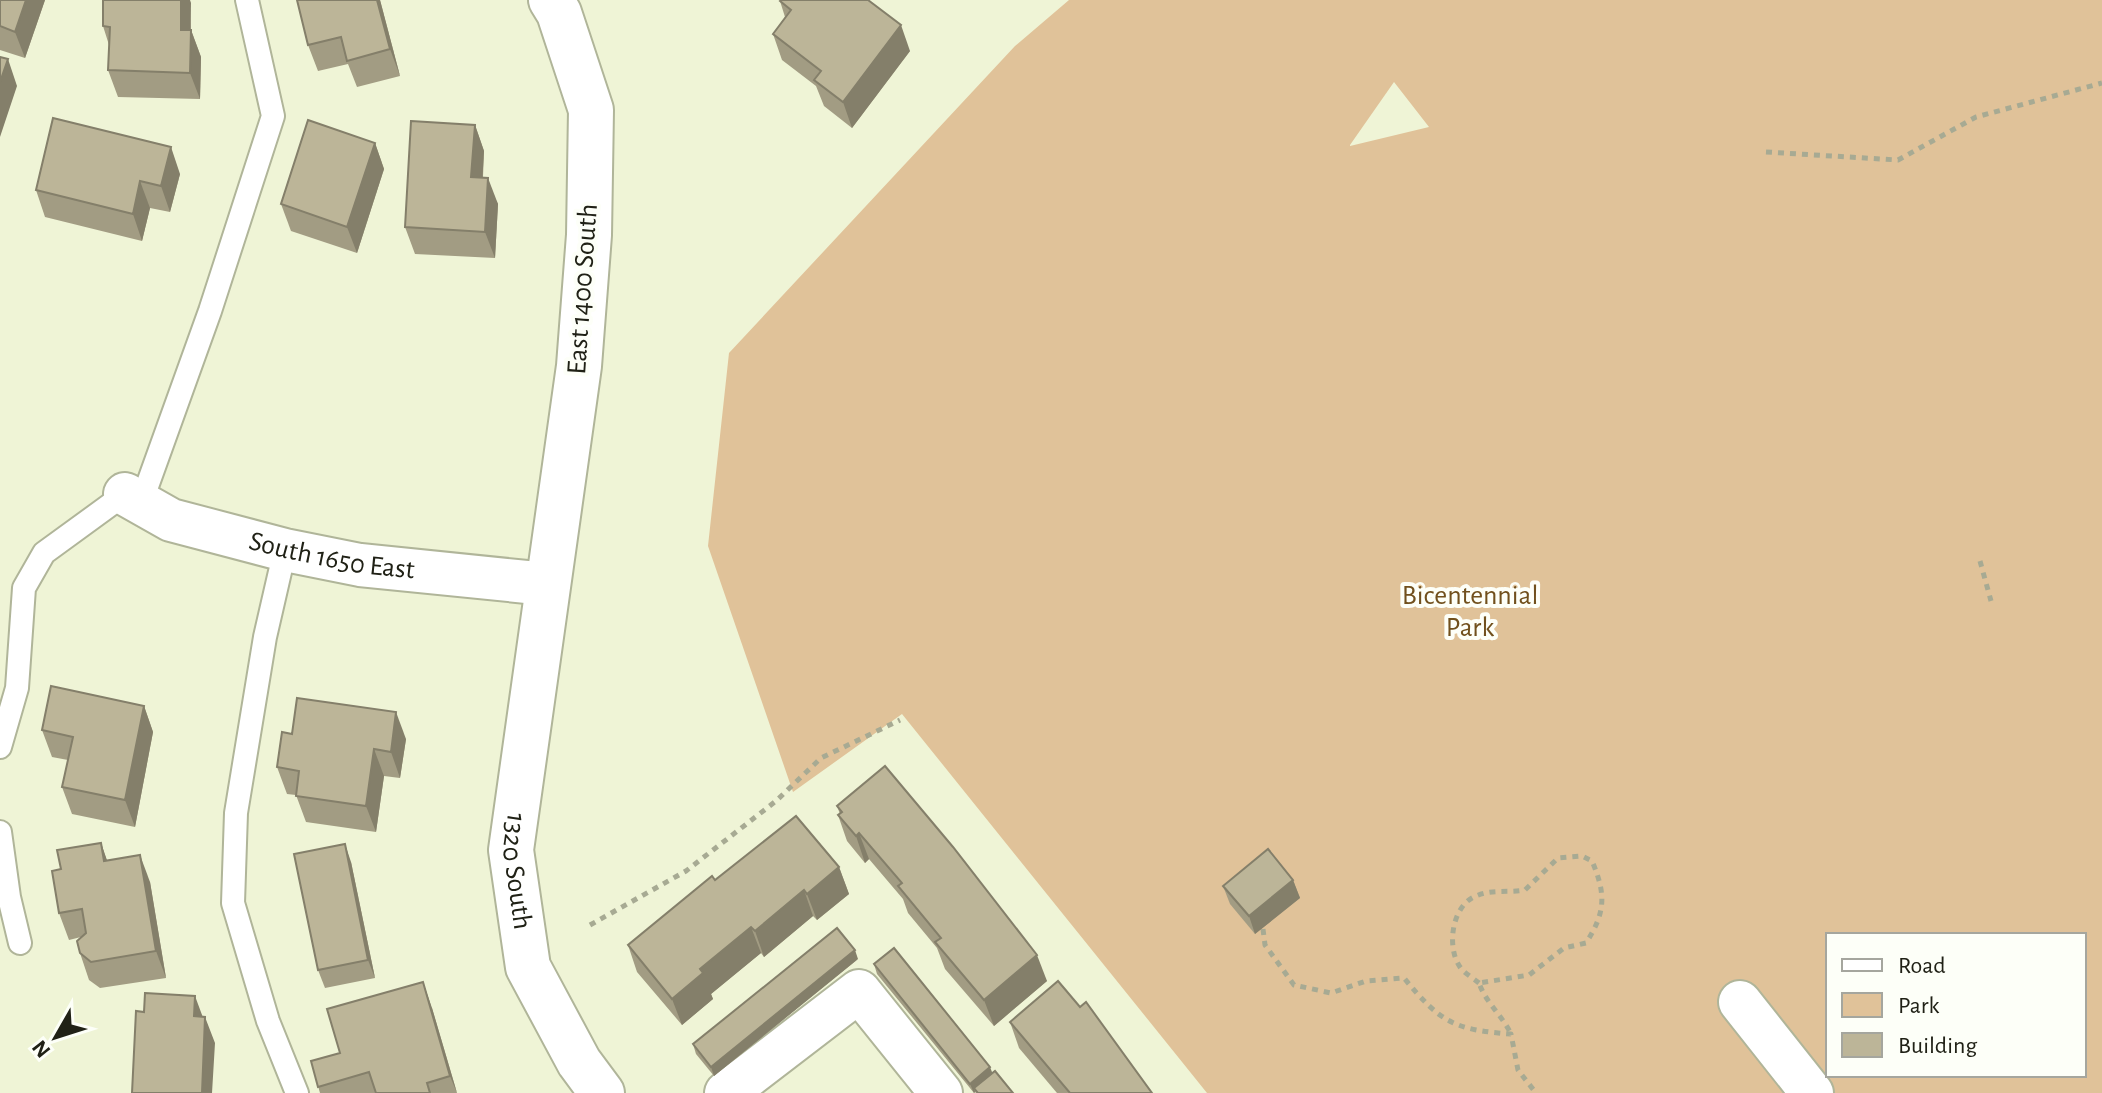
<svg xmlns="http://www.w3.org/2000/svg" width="2102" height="1093" font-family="'Alegreya Sans',sans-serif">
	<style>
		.green { fill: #e0c299; fill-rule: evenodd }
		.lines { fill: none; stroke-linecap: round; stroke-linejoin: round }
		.lane-casing { stroke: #b0b599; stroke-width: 26 }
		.street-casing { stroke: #b0b599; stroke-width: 46 }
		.secondary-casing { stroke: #b0b599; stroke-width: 48 }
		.path { stroke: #a7aa93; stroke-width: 5; stroke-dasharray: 6 6; stroke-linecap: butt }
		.lane { stroke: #fff; stroke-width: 22 }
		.street { stroke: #fff; stroke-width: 42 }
		.secondary { stroke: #fff; stroke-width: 44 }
		.wall { fill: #a29c83 }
		.shaded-wall { fill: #847f6a }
		.building { fill: #bcb598; stroke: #847f6a; stroke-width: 2 }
		.labels { text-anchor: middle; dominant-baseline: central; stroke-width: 8; stroke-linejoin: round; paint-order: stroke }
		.street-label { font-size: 28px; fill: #202116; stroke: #fdfff8 }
		.park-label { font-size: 28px; fill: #71501d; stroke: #fdfff8 }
	</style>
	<rect width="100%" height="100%" fill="#eff4d6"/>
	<!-- green -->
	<path class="green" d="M1069 0H2102V1093H1207L902 714 793 792 708 546 729 353 1015 46ZM1394 82 1429 127 1350 146V145ZM1828 935H2084V1075H1828Z"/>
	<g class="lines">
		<defs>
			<g id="lane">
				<path d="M141 503 210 311 273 116 247 0"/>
				<path d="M285 550 265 637 236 813 233 903 268 1021 297 1093"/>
				<path d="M0 747 17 688 24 588 44 553 125 494"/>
				<path d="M0 832 9 897 20 943"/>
			</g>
			<g id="street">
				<path id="s1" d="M125 494 171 520 285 550 360 565 547 584"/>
				<path d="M1740 1002 1812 1093"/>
				<path d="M726 1093 859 991 941 1093"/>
			</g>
			<g id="secondary">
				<path id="s2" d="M551 0 559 13 591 110 589 235 579 366 511 850 528 967 579 1062 602 1093"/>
			</g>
		</defs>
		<!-- lane casing -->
		<use href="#lane" class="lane-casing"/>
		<!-- street casing -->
		<use href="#street" class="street-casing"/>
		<!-- secondary casing -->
		<use href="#secondary" class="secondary-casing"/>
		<!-- path -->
		<g class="path">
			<path d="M1766 152 1898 160 1976 117 2102 83"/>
			<path d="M1980 561 1991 601"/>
			<path d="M590 925 686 871 776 801 821 758 900 720"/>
			<path d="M1263 929 1265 945 1294 985 1331 993 1366 981 1404 978C1440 1022 1454 1030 1511 1034L1518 1070 1536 1093"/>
			<path d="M1479 983C1473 978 1464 973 1460 967 1446 947 1452 905 1476 896 1492 889 1508 893 1525 890L1558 858 1582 856 1592 861C1606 894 1606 912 1586 943L1564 948 1529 975 1479 983C1486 1003 1502 1015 1511 1034"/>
		</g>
		<!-- lane -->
		<use href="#lane" class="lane"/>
		<!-- street -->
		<use href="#street" class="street"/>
		<!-- secondary -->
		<use href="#secondary" class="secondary"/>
	</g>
	<!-- wall -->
	<g class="wall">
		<path d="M0 0H45L25 58 0 50Z"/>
		<path d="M103 0H190L191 30 201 57 200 99 118 97 108 70 109 45 103 26Z"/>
		<path d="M297 0H380L400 76 357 87 348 64 318 71 308 45Z"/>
		<path d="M780 1 910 51 852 128 824 106 816 86 782 60 773 34 785 17Z"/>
		<path d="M475 125 484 151 483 177 498 204 495 258 415 254 405 227Z"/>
		<path d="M375 143 384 169 357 253 291 231 281 204Z"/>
		<path d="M180 174 170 212 150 208 142 241 45 217 36 190Z"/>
		<path d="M144 706 153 732 135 827 72 814 62 787 68 760 52 757 42 730Z"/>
		<path d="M292 734 406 739 400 778 384 776 376 832 306 822 296 795 287 794 277 767Z"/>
		<path d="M837 806 1047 981 994 1026 945 969 937 948 908 913 903 899 869 859 865 863 847 841 838 815 840 814Z"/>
		<path d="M101 843 107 861 150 882 166 978 100 988 89 980 80 953 81 937 69 940 59 913 61 869Z"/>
		<path d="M351 862 375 978 325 988 318 970Z"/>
		<path d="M839 867 849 894 817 920 813 916 764 957 761 953 711 994 713 999 682 1025 637 972 628 945Z"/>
		<path d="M1293 880 1300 898 1255 934 1230 904 1223 886Z"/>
		<path d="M858 959 714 1076 696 1054 693 1044Z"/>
		<path d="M874 964 992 1073 1013 1093H976L975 1092 974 1093 877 974Z"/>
		<path d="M432 1008 457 1093H320L311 1061 340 1053Z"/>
		<path d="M1010 1022 1152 1093H1057L1019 1048Z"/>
	</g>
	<!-- shaded-wall -->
	<g class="shaded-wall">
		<path d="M26 0H45L25 58 15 32Z"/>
		<path d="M181 0H190L191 3 190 56 181 30Z"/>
		<path d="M377 0H380L400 76 390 49Z"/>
		<path d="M901 25 910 51 852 128 843 102Z"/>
		<path d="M191 30 201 57 200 99 190 73Z"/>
		<path d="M8 59 17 86 0 137V82Z"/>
		<path d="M475 125 484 151 481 203 471 177Z"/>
		<path d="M375 143 384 169 357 253 347 227Z"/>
		<path d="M171 147 180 174 170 212 161 186Z"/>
		<path d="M488 178 498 204 495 258 485 232Z"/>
		<path d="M140 181 150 208 142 241 133 214Z"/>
		<path d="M144 706 153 732 135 827 125 800Z"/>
		<path d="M396 712 406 739 400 778 391 752Z"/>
		<path d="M374 749 384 776 376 832 366 806Z"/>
		<path d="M859 833 869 859 865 863 856 836Z"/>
		<path d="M101 843 110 869 104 861Z"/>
		<path d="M345 844 351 862 375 978 368 960Z"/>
		<path d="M140 855 150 882 166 978 156 951Z"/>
		<path d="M839 867 849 894 817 920 807 894Z"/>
		<path d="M1293 880 1300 898 1255 934 1249 916Z"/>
		<path d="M804 890 813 916 764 957 755 931Z"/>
		<path d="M751 927 761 953 711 994 713 999 682 1025 672 999 700 969Z"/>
		<path d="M855 950 858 959 714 1076 711 1067Z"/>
		<path d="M1037 955 1047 981 994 1026 984 1000Z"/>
		<path d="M423 982 432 1008 457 1093 450 1076Z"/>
		<path d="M195 996 205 1023V1017L215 1043 212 1093H202L194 1016Z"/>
		<path d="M990 1067 994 1077 974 1088 975 1092 974 1093 970 1084Z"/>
	</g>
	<!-- building -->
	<g class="building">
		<path d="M0 0H26L15 32 0 26Z"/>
		<path d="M103 0H181V30H191L190 73 108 70 110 27 103 26Z"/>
		<path d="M297 0H377L390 49 347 61 341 37 308 45Z"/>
		<path d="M781 0H868L901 25 843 102 814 80 821 71 773 34 791 10 780 1Z"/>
		<path d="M0 57 8 59 0 82Z"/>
		<path d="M53 118 171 147 161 186 140 181 133 214 36 190Z"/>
		<path d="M308 120 375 143 347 227 281 204Z"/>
		<path d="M411 121 475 125 471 177 488 178 485 232 405 227Z"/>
		<path d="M51 686 144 706 125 800 62 787 73 737 42 730Z"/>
		<path d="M297 698 396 712 391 752 374 749 366 806 296 796 299 771 277 767 282 732 292 734Z"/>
		<path d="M885 766 953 847 1037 955 984 1000 935 942 941 938 898 886 902 883 859 833 856 836 838 815 842 812 837 806Z"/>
		<path d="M796 816 839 867 807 894 804 890 755 931 751 927 700 969 703 973 672 999 628 945 712 876 715 880Z"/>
		<path d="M101 843 104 861 140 855 156 951 91 962 80 953 77 941 86 933 82 909 59 913 52 871 61 869 57 850Z"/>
		<path d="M345 844 368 960 318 970 294 854Z"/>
		<path d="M1268 849 1293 880 1249 916 1223 886Z"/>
		<path d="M837 928 855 950 711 1067 693 1044Z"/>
		<path d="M894 948 990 1067 970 1084 874 964Z"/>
		<path d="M1058 981 1080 1007 1086 1002 1152 1093H1070L1010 1022Z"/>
		<path d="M423 982 450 1076 427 1083 430 1093H376L369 1072 318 1087 311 1061 340 1053 327 1009Z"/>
		<path d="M145 993 195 996 194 1016 205 1017 202 1093H132L136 1011 144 1012Z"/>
		<path d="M995 1071 1013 1093H978L974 1088Z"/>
	</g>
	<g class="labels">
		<!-- street labels -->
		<g class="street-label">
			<text transform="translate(583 289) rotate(-86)">East 1400 South</text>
			<text stroke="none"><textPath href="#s1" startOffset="218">South 1650 East</textPath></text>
			<text stroke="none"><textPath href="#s2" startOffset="884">1320 South</textPath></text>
		</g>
		<!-- park labels -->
		<g class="park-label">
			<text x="1470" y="596">Bicentennial<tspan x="1470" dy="32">Park</tspan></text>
		</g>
	</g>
	<!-- legend -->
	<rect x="1826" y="933" width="260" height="144" fill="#fdfff8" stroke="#a5a69e" stroke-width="2"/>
	<rect x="1842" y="959" width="40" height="12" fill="#ffffff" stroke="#a5a69e" stroke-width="2"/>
	<text x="1898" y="973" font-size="24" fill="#202116">Road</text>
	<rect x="1842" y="993" width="40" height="24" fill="#e0c299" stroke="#a5a69e" stroke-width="2"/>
	<text x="1898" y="1013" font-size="24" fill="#202116">Park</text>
	<rect x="1842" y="1033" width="40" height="24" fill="#bcb598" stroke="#a5a69e" stroke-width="2"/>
	<text x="1898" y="1053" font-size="24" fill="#202116">Building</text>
	<!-- north arrow -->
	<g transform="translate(56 1037) rotate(231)" stroke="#fdfff8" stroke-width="6" paint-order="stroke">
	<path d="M0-6L14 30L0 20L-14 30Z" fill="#202116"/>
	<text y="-12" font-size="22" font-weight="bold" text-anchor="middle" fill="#202116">N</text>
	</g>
</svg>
